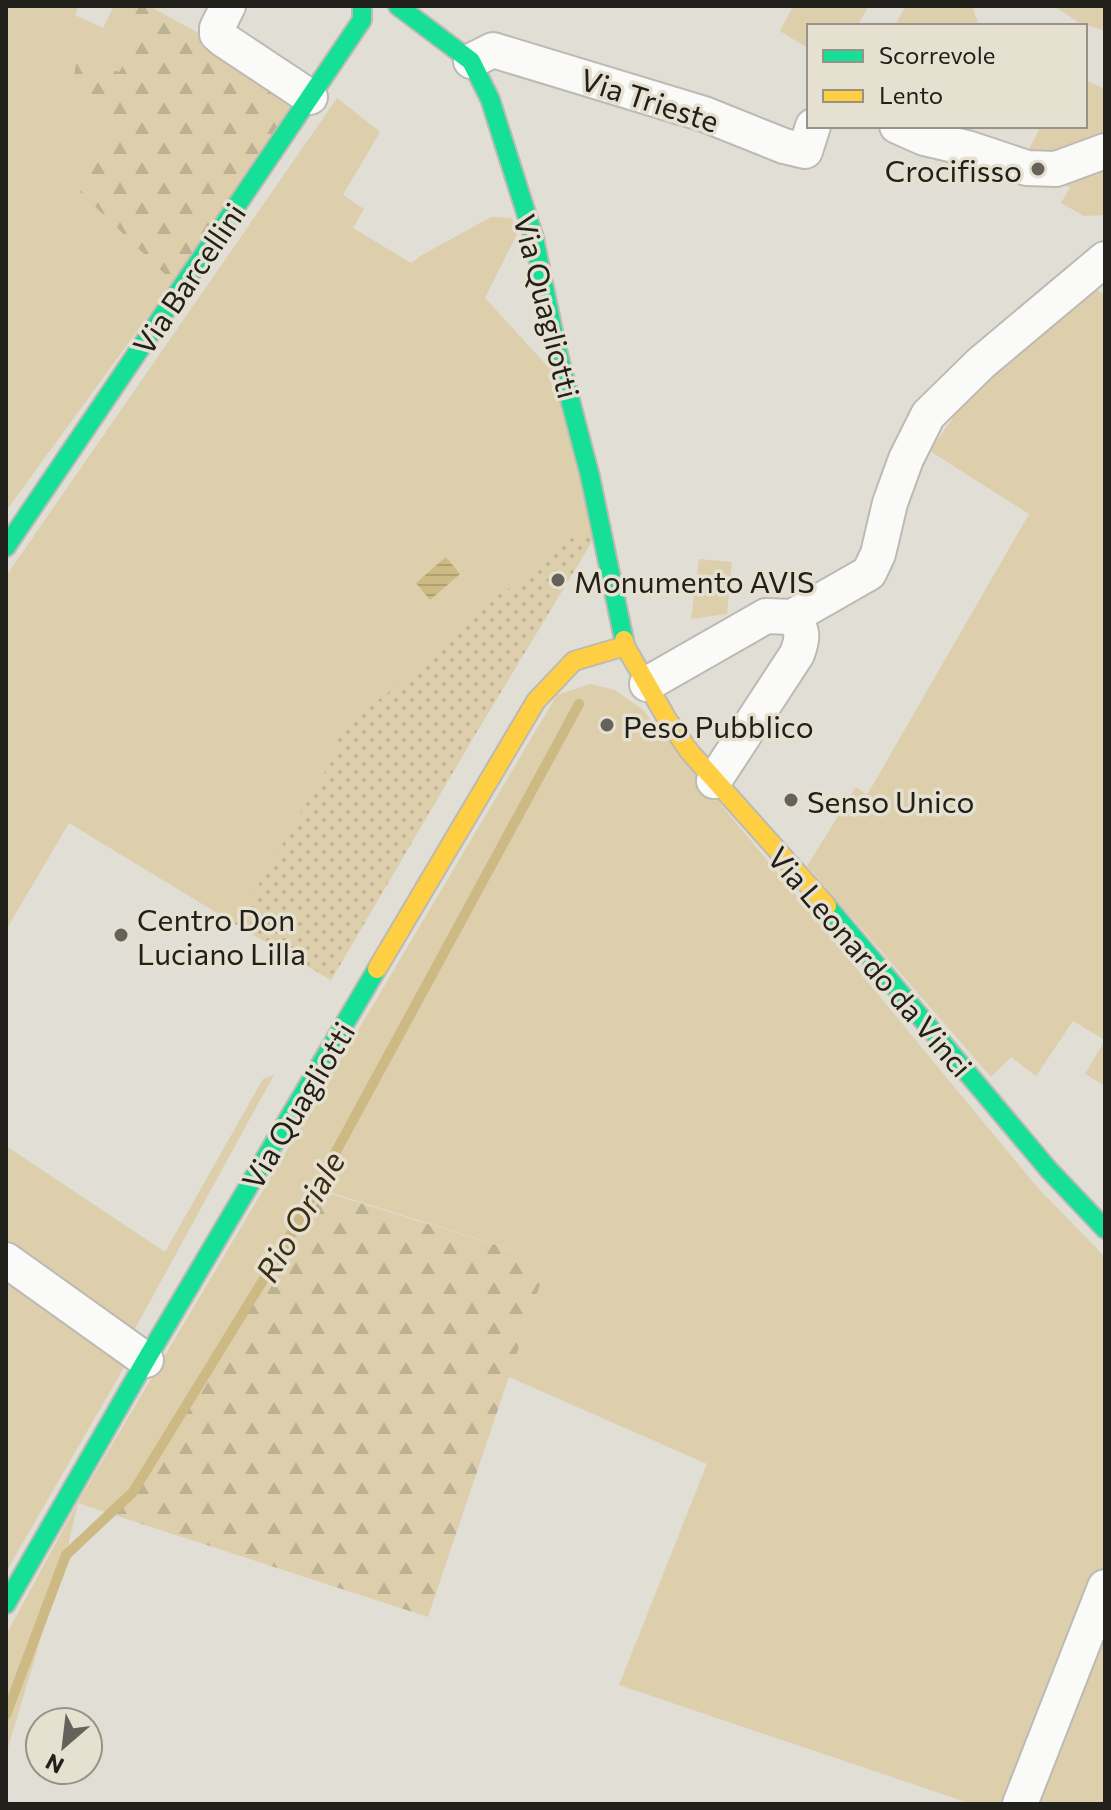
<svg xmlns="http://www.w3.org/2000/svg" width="1111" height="1810" font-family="Commissioner,sans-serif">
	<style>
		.green { fill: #ddcfac }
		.forest { fill: url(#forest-firs) }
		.park { fill: url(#park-dots) }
		.water { fill: url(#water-rules) }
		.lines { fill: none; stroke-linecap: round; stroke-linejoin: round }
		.stream { stroke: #cdb984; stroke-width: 10 }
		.street-casing { stroke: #bdbab4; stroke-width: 38 }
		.fast-casing { stroke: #bdbab4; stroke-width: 22 }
		.slow-casing { stroke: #bdbab4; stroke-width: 22 }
		.street { stroke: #fafaf9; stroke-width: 34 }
		.fast { stroke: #16e098; stroke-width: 18 }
		.slow { stroke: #ffcf43; stroke-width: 18 }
		.poi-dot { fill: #65625c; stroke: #e6e0d1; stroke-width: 3 }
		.labels { text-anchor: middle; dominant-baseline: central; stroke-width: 7; stroke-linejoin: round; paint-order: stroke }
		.street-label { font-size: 30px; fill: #22201a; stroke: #e6e0d1 }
		.poi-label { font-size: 30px; fill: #22201a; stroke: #e6e0d1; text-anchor: start }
		.water-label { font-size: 32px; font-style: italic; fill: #3c3010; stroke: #e6e0d1 }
	</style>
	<defs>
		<pattern id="forest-firs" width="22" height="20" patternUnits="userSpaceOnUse" patternTransform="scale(2)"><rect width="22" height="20" fill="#ddcfac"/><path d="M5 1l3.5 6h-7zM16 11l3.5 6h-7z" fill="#bdb193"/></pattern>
		<pattern id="park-dots" width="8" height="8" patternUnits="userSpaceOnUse" patternTransform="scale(2)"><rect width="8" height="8" fill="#ddcfac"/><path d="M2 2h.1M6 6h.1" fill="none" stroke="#bdb193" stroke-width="1.8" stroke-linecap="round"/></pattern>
		<pattern id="water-rules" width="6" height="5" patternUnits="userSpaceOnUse" patternTransform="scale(2)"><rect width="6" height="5" fill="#cdb984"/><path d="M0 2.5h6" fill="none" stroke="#b09f71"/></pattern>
	</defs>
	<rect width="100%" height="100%" fill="#e1ded6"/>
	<!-- green -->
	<g class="green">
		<path d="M6 6H79L75 15 112 32 124 10 148 20 119 72 78 56 70 95 82 109 114 125 173 282 6 511Z"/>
		<path d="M793 6H869L857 26H809V66L806 47 780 31Z"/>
		<path d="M906 6H972L979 26H894Z"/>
		<path d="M1054 6H1105V31L1078 22Z"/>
		<path d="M1085 80 1105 89V142L1023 161 1039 130 1031 126H1085Z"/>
		<path d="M337 98 380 132 343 195 364 209 353 228 411 263 422 255 491 217 512 218 518 232 485 298 561 381 600 528 473 738 331 980 235 924 69 823 6 930V576Z"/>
		<path d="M1105 158V215L1084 216 1061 203 1070 188 1049 175Z"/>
		<path d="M1090 285 1105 295V1086L1085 1074 1105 1040 1073 1021 1036 1076 1011 1057 991 1077 807 866 856 787 867 795 1029 514 930 451 987 368Z"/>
		<path d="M699 559 732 562 727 614 691 619Z"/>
		<path d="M590 684 615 690 643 710 1037 1187 1105 1257V1567L1007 1804H972L619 1685 707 1464 509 1377 548 1261 316 1188 133 1492 111 1514 78 1503 66 1555 6 1754V1635L78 1502 557 695Z"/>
		<path d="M274 1075 131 1336 6 1244V1146L165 1252 263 1079Z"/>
		<path d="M6 1276 127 1362 6 1572Z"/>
		<path d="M1105 1600V1804H1025Z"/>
	</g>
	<!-- forest -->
	<g class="forest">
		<path d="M114 6H149L226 48 301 99 173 282 80 192 114 125 82 109 70 95 78 55 119 72 148 20 124 11 112 32 103 28Z"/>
		<path d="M315 1189 548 1261 428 1617 111 1514 133 1492 289 1238Z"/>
	</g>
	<!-- park -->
	<path class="park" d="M600 528 473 738 331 980 235 924 338 750V732L415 671 501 593 538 572 562 542Z"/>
	<!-- water -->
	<path class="water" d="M446 557 460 574 430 600 416 583Z"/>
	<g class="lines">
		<!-- stream -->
		<path class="stream" d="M6 1715 66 1555 133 1492 289 1238 579 704"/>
		<defs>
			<g id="street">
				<path d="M228 6 217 28V34L224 40 310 97"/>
				<path d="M471 61 493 50 704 114 784 146 805 151 813 126"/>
				<path d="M897 126 924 138 967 148 1027 168 1056 169 1105 151"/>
				<path d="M792 617 869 573 878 554 890 503 906 459 928 415 981 363 1105 259"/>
				<path d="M647 684 766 616 792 617C804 630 803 638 797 654L714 781"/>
				<path d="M6 1260 146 1360"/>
				<path d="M1020 1804 1105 1587"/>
			</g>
			<g id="fast">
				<path d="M398 6 471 61 490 99 534 238 556 346 590 476 624 640"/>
				<path d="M6 547 362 20V6"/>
				<path d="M827 906 1049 1170 1105 1229"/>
				<path d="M6 1604 146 1360 377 969"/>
			</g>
			<g id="slow">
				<path d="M624 640 625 646 667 719 689 751 827 906"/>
				<path d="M377 969 536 701 574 661 625 646"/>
			</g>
		</defs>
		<!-- street casing -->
		<use href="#street" class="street-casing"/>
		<!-- fast casing -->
		<use href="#fast" class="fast-casing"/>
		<!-- slow casing -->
		<use href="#slow" class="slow-casing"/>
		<!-- street -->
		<use href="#street" class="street"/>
		<!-- fast -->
		<use href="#fast" class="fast"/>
		<!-- slow -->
		<use href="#slow" class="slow"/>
	</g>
	<!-- markers -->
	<g class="poi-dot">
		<circle cx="1038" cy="169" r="8"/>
		<circle cx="558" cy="580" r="8"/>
		<circle cx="607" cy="725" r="8"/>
		<circle cx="791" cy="800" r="8"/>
		<circle cx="121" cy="935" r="8"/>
	</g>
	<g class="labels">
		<!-- street labels -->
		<g class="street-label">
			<text transform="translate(650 99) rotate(18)">Via Trieste</text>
			<text transform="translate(188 278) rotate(-56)">Via Barcellini</text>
			<text transform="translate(548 306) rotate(76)">Via Quagliotti</text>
			<text transform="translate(871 961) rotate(49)">Via Leonardo da Vinci</text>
			<text transform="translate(297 1105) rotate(-59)">Via Quagliotti</text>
		</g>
		<!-- poi labels -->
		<g class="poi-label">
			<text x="1022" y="169" text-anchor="end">Crocifisso</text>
			<text x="574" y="580">Monumento AVIS</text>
			<text x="623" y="725">Peso Pubblico</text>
			<text x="807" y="800">Senso Unico</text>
			<text x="137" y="918">Centro Don<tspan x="137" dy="34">Luciano Lilla</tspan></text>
		</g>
		<!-- water labels -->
		<g class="water-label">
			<text transform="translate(299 1216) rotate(-60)">Rio Oriale</text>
		</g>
	</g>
	<!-- border -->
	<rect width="1111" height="1810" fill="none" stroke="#22201a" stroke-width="16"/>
	<!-- legend -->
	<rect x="807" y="24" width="280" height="104" fill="#e6e0d1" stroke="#989388" stroke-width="2"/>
	<rect x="823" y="50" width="40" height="12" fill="#16e098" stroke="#989388" stroke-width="2"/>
	<text x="879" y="64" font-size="24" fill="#22201a">Scorrevole</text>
	<rect x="823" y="90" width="40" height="12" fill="#ffcf43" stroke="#989388" stroke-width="2"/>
	<text x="879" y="104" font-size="24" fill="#22201a">Lento</text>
	<!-- north arrow -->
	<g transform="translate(64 1746) rotate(208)"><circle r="38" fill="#e6e0d1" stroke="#989388" stroke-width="2"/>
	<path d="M0-6L14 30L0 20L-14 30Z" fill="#65625c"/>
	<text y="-12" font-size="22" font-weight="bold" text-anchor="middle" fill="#22201a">N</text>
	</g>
</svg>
